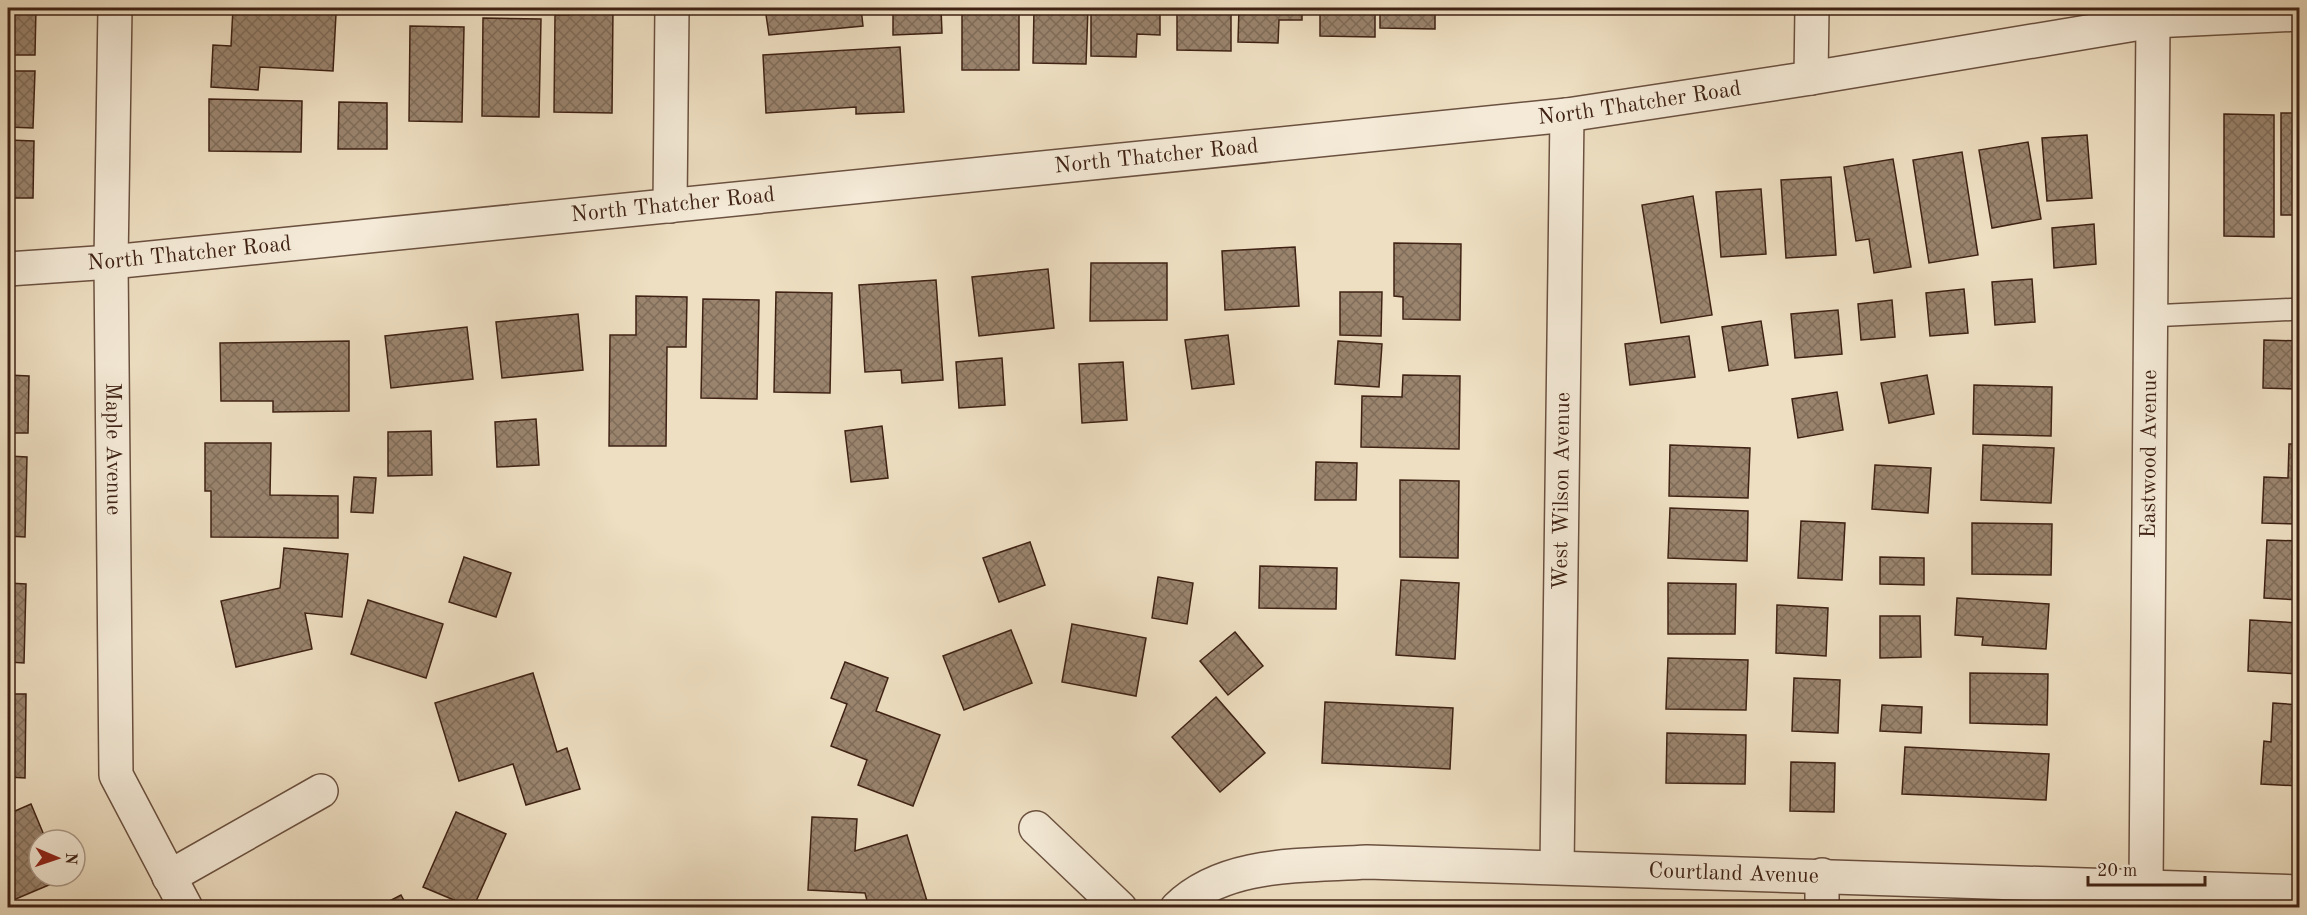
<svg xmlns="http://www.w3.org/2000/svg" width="2307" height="915" font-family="'Old Standard TT',serif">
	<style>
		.building { fill: url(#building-cross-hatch); stroke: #3f2214; stroke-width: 1.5 }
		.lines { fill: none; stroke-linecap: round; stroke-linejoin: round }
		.service-casing { stroke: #6b5140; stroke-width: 24 }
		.minor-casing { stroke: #6b5140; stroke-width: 36 }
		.service { stroke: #f4ead7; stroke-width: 21 }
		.minor { stroke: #f4ead7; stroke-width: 33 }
		.labels { text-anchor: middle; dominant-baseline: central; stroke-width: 5; stroke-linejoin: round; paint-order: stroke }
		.street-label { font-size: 22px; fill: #3f2214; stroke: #f4ead7 }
	</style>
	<defs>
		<pattern id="building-cross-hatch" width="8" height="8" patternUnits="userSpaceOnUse" patternTransform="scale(1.5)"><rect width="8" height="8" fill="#9a846e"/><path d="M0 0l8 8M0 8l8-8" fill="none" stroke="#7f6c59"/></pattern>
	</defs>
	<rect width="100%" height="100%" fill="#eedfc2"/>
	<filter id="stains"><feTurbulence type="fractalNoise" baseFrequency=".00333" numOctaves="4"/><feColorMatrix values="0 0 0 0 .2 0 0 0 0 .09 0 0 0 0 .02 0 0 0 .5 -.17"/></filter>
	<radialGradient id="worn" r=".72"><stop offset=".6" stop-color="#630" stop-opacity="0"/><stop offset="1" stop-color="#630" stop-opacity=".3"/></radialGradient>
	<!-- building -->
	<g class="building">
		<path d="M8 8H36L35 55H8Z"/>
		<path d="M233 8 336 14 333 71 260 67 258 90 211 87 213 45 231 46Z"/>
		<path d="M569 8H613L612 113 554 112 555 15H569Z"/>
		<path d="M765 8H861L863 26 769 35Z"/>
		<path d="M893 8H941L942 33 893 35Z"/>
		<rect x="962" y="8" width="57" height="62"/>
		<path d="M1034 8H1088L1086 64 1033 63Z"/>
		<path d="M1105 8H1160V35L1137 34 1136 57 1091 56V11H1104Z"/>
		<path d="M1177 8H1231V51L1177 50Z"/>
		<path d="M1239 8H1302V20H1279L1278 43 1238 42Z"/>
		<path d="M1320 8H1375V37L1320 36Z"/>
		<path d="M1380 8H1435V29L1380 28Z"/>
		<path d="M1483 8H1545V12Z"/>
		<path d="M483 18 541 19 539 117 482 116Z"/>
		<path d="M410 26 464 27 462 122 409 121Z"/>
		<path d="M900 47 904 112 856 114V107L766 113 763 55Z"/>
		<path d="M8 71H35L33 128 8 127Z"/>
		<path d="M209 99 302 101 301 152 209 151Z"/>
		<path d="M339 102 387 103V149H338Z"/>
		<rect x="2281" y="113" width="19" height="102"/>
		<path d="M2224 114 2274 115V237L2224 236Z"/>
		<path d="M2087 135 2092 198 2047 201 2042 138Z"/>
		<path d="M8 140 34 141 33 198H8Z"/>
		<path d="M2028 142 2041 219 1992 228 1979 150Z"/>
		<path d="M1962 152 1978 255 1929 263 1913 160Z"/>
		<path d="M1893 159 1911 267 1874 273 1869 239 1856 241 1844 167Z"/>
		<path d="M1831 177 1836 255 1786 258 1781 180Z"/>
		<path d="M1761 189 1766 254 1721 257 1716 192Z"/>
		<path d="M1693 196 1712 315 1661 323 1642 205Z"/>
		<path d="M2094 224 2096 264 2054 268 2052 228Z"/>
		<path d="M1394 243 1461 244 1460 320 1403 319V297L1394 296Z"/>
		<path d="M1295 247 1299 306 1225 310 1222 251Z"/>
		<path d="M1091 263H1167V320L1090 321Z"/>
		<path d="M1048 269 1054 328 979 336 972 277Z"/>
		<path d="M2032 279 2035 322 1995 325 1992 282Z"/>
		<path d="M936 280 943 380 902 383 901 370 865 372 859 285Z"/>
		<path d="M1964 289 1968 333 1930 336 1926 293Z"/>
		<path d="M776 292 832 293 830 393 774 392Z"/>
		<path d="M1340 292H1382L1381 336 1340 335Z"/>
		<path d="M636 296 687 297 686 347H667L666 446H609L610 335H636Z"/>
		<path d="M703 299 759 300 757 399 701 398Z"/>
		<path d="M1892 300 1895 337 1861 340 1858 304Z"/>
		<path d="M1838 310 1842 354 1795 358 1791 314Z"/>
		<path d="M578 314 583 370 502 378 496 322Z"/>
		<path d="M1761 321 1768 365 1729 371 1722 327Z"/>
		<path d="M467 327 473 379 391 388 385 336Z"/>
		<path d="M1228 335 1234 384 1192 389 1185 340Z"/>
		<path d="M1689 336 1695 377 1630 385 1625 344Z"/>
		<path d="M2264 340 2300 341V425H2296L2298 389 2263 388Z"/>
		<path d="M349 341V411L273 412V401H221L220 343Z"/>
		<path d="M1338 341 1382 344 1379 387 1335 384Z"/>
		<path d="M1002 358 1005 405 959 408 956 362Z"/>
		<path d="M1123 362 1127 420 1082 423 1079 364Z"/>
		<path d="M8 375 29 376 28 433H8Z"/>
		<path d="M1403 375 1460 376 1459 449 1361 447 1362 396 1402 397Z"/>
		<path d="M1927 375 1934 414 1889 423 1881 383Z"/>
		<path d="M1974 385 2052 387 2051 436 1973 434Z"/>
		<path d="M1837 392 1843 430 1798 438 1792 399Z"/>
		<path d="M536 419 539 465 497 467 495 422Z"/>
		<path d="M882 426 888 478 851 482 845 431Z"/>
		<path d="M431 431 432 475 388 476V432Z"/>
		<path d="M205 443H271L270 495 338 496V538L211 537V491H205Z"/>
		<path d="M2289 444H2300V524L2262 523 2264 477 2288 478Z"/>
		<path d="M1670 445 1750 448 1748 498 1669 496Z"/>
		<path d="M1983 445 2054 448 2051 503 1981 500Z"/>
		<path d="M8 456 27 457 25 537 8 536Z"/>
		<path d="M1316 462 1357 463 1356 500H1315Z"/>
		<path d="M1875 465 1931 468 1928 513 1872 509Z"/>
		<path d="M354 477 376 478 373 513 351 512Z"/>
		<path d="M1400 480 1459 481 1458 558 1400 557Z"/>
		<path d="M1670 508 1748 511 1747 561 1668 558Z"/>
		<path d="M1801 521 1845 523 1842 580 1798 578Z"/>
		<path d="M1972 523 2052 524 2051 575 1972 574Z"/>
		<path d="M2267 540 2300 541V600L2264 598Z"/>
		<path d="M1030 542 1045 585 999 602 983 558Z"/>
		<path d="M284 548 348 554 342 617 305 613 312 649 236 667 221 601 280 588Z"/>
		<path d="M464 557 511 573 496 617 449 602Z"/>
		<path d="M1880 557 1924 558V585L1880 584Z"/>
		<path d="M1260 566 1337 568 1336 609 1259 608Z"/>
		<path d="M1158 577 1193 583 1187 624 1152 618Z"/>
		<path d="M1401 580 1459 583 1455 659 1396 655Z"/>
		<path d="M8 583 26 584 24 663 8 662Z"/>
		<path d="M1668 583 1736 584 1735 634H1668Z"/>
		<path d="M1957 598 2049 604 2046 649 1982 645 1983 637 1955 635Z"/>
		<path d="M368 600 443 624 426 678 351 654Z"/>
		<path d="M1777 605 1828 608 1826 656 1776 653Z"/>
		<path d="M1880 616H1920L1921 657 1880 658Z"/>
		<path d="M2250 620 2300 623V674L2248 671Z"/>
		<path d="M1072 624 1146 638 1136 696 1062 682Z"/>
		<path d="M1011 630 1032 683 964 710 943 656Z"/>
		<path d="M1235 632 1263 666 1228 695 1200 661Z"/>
		<path d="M1668 658 1748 660 1746 710 1666 709Z"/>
		<path d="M845 662 888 678 876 711 940 735 913 806 858 785 867 760 831 746 847 704 831 698Z"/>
		<path d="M533 673 557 752 567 748 580 789 526 805 513 764 459 781 435 703Z"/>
		<path d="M1970 673 2048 674 2047 725 1970 723Z"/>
		<path d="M1794 678 1840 680 1838 733 1792 731Z"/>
		<path d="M8 694H26L25 778 8 777Z"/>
		<path d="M1216 697 1265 753 1220 792 1172 737Z"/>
		<path d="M1325 702 1453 708 1450 769 1322 763Z"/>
		<path d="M2273 703 2300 705V786L2261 784 2264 741 2271 742Z"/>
		<path d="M1882 705 1922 707 1921 733 1880 731Z"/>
		<path d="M1667 733 1746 735 1745 784 1666 783Z"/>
		<path d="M1905 747 2049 754 2046 800 1902 794Z"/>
		<path d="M1791 762 1835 763 1834 812 1790 811Z"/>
		<path d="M31 804 46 840H39V876H62L63 879 11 901 8 893V814Z"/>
		<path d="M456 812 506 834 473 908 423 887Z"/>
		<path d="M812 817 857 819 855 851 907 835 927 901 905 908H869L865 893 808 890Z"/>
		<path d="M401 895 408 908H376Z"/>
	</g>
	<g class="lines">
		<defs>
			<path id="service" d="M2149 316 2300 309"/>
			<g id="minor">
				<path id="s1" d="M115 8 111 262 116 775 186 908"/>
				<path d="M1811 78 1812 8"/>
				<path d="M670 206 672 8"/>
				<path id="s2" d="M8 269 111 262 1567 115 1811 78 2153 21 2300 14"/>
				<path d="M1036 828 1120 908"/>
				<path id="s3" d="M1557 867 1567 115"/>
				<path d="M169 877 321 791"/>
				<path id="s4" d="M2146 886 2153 21"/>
				<path id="s5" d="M1177 908C1225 861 1305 866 1367 862L2300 892"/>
				<path d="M1822 908V875"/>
			</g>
		</defs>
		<!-- service casing -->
		<use href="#service" class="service-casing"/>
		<!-- minor casing -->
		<use href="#minor" class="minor-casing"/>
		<!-- service -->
		<use href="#service" class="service"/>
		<!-- minor -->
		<use href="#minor" class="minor"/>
	</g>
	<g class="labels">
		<!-- street labels -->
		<g class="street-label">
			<text stroke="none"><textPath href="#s2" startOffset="1640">North Thatcher Road</textPath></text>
			<text stroke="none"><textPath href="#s2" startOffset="1154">North Thatcher Road</textPath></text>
			<text stroke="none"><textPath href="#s2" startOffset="668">North Thatcher Road</textPath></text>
			<text stroke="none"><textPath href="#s2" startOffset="182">North Thatcher Road</textPath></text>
			<text stroke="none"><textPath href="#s1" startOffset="441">Maple Avenue</textPath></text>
			<text stroke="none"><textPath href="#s4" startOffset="432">Eastwood Avenue</textPath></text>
			<text stroke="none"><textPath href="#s3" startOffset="376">West Wilson Avenue</textPath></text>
			<text stroke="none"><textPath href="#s5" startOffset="567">Courtland Avenue</textPath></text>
		</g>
	</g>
	<!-- margin -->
	<rect width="2307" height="915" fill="none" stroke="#eedfc2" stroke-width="30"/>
	<rect x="9" y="9" width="2289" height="897" fill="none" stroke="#3f2214" stroke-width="3"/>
	<rect x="15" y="15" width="2277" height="885" fill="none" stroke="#3f2214" stroke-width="1.5"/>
	<!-- north arrow -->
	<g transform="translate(57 858) rotate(92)"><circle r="28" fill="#f4ead7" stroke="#ac9a89" stroke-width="1.5"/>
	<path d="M0-4.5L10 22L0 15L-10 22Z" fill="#8f2418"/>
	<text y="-9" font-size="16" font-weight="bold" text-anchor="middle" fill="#3f2214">N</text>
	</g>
	<!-- scale -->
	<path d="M2088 876v9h117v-9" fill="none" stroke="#3f2214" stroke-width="3"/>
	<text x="2097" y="876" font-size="18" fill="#3f2214" stroke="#f4ead7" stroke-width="4.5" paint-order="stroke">20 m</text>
	<rect width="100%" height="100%" filter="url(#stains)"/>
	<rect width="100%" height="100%" fill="url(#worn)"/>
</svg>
